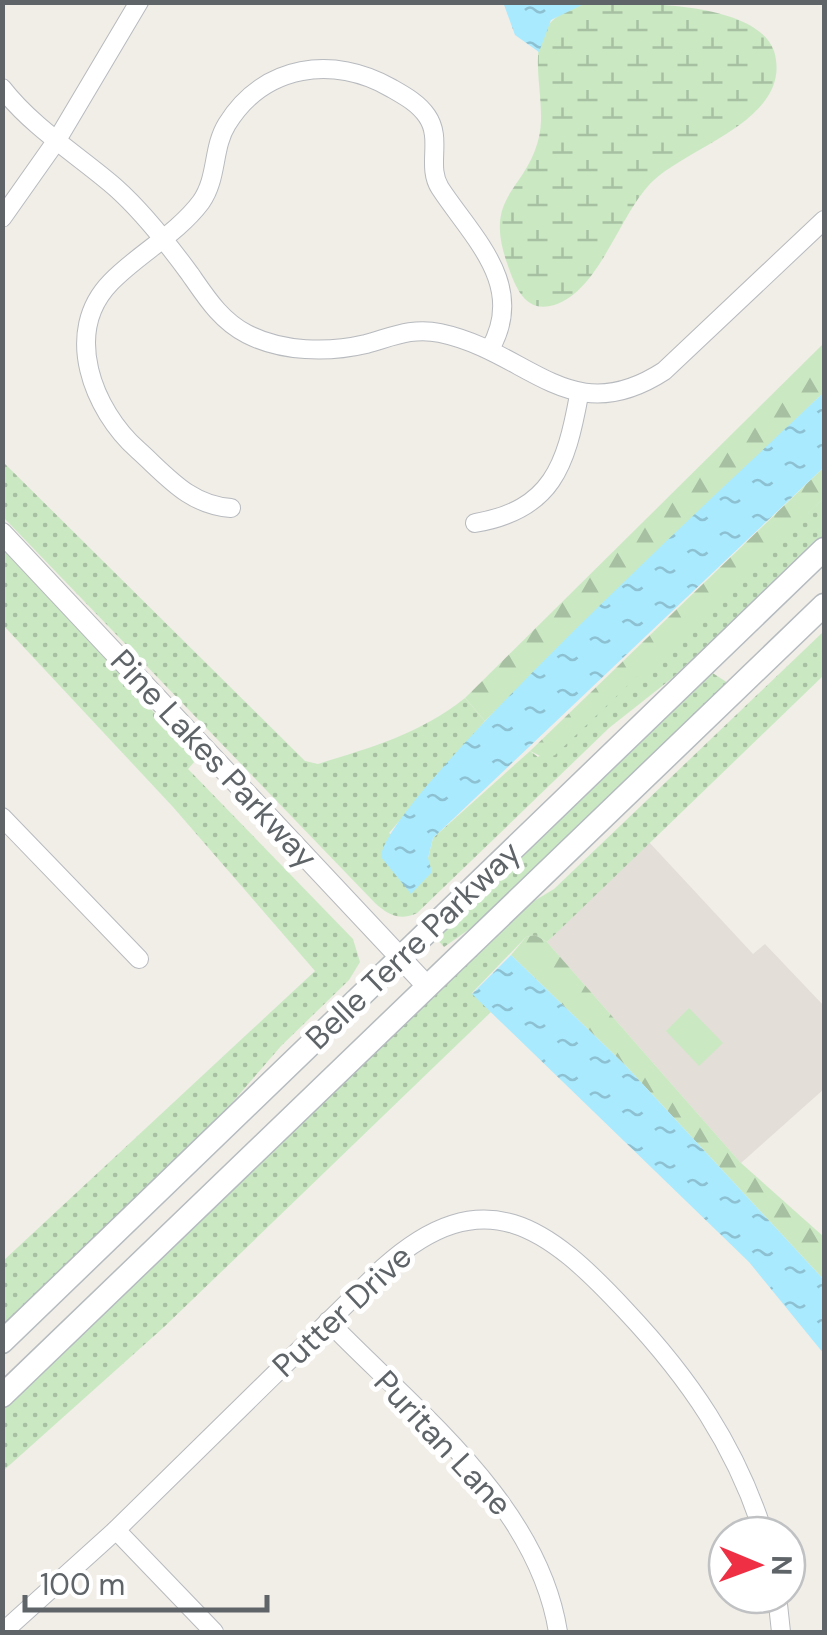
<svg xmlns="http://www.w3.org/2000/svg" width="827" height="1635" font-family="'DM Sans',sans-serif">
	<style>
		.education { fill: #e3ded8 }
		.grass { fill: url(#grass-dots) }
		.forest { fill: url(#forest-firs) }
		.wetland { fill: url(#wetland-marsh) }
		.green { fill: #cae9c3 }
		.water { fill: url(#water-ripples) }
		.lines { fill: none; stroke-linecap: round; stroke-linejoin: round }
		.minor-casing { stroke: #b7babe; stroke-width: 20 }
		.tertiary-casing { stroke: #b7babe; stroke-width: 22 }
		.secondary-casing { stroke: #b5bbbf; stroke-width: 25 }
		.minor { stroke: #fff; stroke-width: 18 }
		.tertiary { stroke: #fff; stroke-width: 20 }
		.secondary { stroke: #fff; stroke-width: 22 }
		.labels { text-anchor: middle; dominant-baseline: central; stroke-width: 10; stroke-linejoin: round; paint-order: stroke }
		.street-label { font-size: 32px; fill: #5e6468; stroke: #fff }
	</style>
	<defs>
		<pattern id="grass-dots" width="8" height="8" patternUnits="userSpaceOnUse" patternTransform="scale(2.5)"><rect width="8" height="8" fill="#cae9c3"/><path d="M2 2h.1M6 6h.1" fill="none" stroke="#a7c0a2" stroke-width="1.8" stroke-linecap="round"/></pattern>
		<pattern id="forest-firs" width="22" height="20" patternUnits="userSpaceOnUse" patternTransform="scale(2.5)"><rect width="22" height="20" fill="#cae9c3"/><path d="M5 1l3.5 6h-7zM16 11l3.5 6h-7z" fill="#a7c0a2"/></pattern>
		<pattern id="wetland-marsh" width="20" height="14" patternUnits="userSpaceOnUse" patternTransform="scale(2.5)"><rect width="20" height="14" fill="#cae9c3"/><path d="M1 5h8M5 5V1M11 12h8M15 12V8" fill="none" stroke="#a7c0a2"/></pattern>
		<pattern id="water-ripples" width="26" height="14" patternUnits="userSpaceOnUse" patternTransform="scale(2.5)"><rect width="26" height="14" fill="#a9eaff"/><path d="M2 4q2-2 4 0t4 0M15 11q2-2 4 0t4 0" fill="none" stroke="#8dc1d2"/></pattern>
	</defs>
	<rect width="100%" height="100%" fill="#f1ede7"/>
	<!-- education -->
	<path class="education" d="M648 841 753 954 765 944 824 1006V1089L741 1163 547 942Z"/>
	<!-- grass -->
	<g class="grass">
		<path d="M2 461 305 761 318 764C372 747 420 734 465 698L485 721 389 833 428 858 433 838 530 751 538 757 824 498V536L671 679 609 728 417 913C400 921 388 915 375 903L4 518Z"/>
		<path d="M3 550 119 671 195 761 188 769 353 939 360 962 349 980 281 1046 224 1112 3 1326V1261L315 971 173 807 3 625Z"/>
		<path d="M824 631V675L547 942 535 935 526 937 472 993 491 1012 164 1327 3 1471V1407L519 910 554 889Z"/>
		<path d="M711 672 728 683 481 921 444 947 435 937Z"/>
	</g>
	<!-- forest -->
	<g class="forest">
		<path d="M824 343V392L485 721 465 698Z"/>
		<path d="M824 467V498L555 755 546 759 530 751Z"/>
		<path d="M535 935 547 942 741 1163 824 1237V1280L625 1065 511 955 526 937Z"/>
	</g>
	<!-- wetland -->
	<path class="wetland" d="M586 3C633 3 756 0 774 51 794 118 692 145 654 180 619 212 599 296 550 306 523 312 514 283 507 263 483 194 526 192 539 137 546 107 532 65 541 39 549 17 565 11 586 3Z"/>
	<!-- green -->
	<path class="green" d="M689 1008 723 1043 699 1066 666 1031Z"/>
	<!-- water -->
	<g class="water">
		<path d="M503 2H586V3L551 20 539 52 515 35Z"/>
		<path d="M824 392V467L433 838 428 858 432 872 411 894 381 857C384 797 759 455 824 392Z"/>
		<path d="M511 955 625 1065 824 1280V1354L749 1262 472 994Z"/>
	</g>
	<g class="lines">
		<defs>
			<g id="minor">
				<path d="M2 88C33 128 78 155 116 188 144 213 168 244 190 274 206 297 221 321 247 334 282 352 328 353 366 344 392 337 412 327 440 333 530 352 570 432 664 371L824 220"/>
				<path d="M2 218 57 140 139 2"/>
				<path d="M231 508C189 505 167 476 138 450 93 410 62 332 111 282 138 254 177 234 201 202 218 178 212 148 227 124 264 64 334 55 391 88 405 96 418 103 427 116 443 139 426 166 440 188 472 237 527 285 490 349"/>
				<path d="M475 523C552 510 566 466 579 395"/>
				<path d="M2 817 139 959"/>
				<path d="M328 1321C414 1410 538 1504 558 1632"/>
				<path d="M116 1530 214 1632"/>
				<path d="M777 1595 781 1632"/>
				<path d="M3 1632 116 1530 383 1268C484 1177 548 1227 626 1311 689 1378 736 1446 764 1535"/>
			</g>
			<path id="tertiary" d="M2 533 426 985"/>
			<g id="secondary">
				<path d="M2 1342 824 549"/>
				<path d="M2 1396 824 605"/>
			</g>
		</defs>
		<!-- minor casing -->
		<use href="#minor" class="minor-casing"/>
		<!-- tertiary casing -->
		<use href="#tertiary" class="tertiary-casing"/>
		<!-- secondary casing -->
		<use href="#secondary" class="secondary-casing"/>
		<!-- minor -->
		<use href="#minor" class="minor"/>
		<!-- tertiary -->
		<use href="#tertiary" class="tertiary"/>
		<!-- secondary -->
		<use href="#secondary" class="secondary"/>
	</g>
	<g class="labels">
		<!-- street labels -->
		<g class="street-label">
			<text transform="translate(214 759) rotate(47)">Pine Lakes Parkway</text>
			<text transform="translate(413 945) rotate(-44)">Belle Terre Parkway</text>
			<text transform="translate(342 1311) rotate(-43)">Putter Drive</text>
			<text transform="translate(443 1443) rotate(47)">Puritan Lane</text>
		</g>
	</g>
	<!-- border -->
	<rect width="827" height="1635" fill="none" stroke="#5e6468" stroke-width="10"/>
	<!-- north arrow -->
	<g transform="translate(757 1565) rotate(91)"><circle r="48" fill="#ffffff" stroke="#bfc1c3" stroke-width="2.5"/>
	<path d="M0-8L18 38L0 25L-18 38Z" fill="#ef2f44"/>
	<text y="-15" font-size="28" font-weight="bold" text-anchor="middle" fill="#5e6468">N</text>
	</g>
	<!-- scale -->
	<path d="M25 1595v15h242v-15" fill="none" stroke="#5e6468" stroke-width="5"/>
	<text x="40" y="1595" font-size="30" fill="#5e6468" stroke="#ffffff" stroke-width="8" paint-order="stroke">100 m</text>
</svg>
